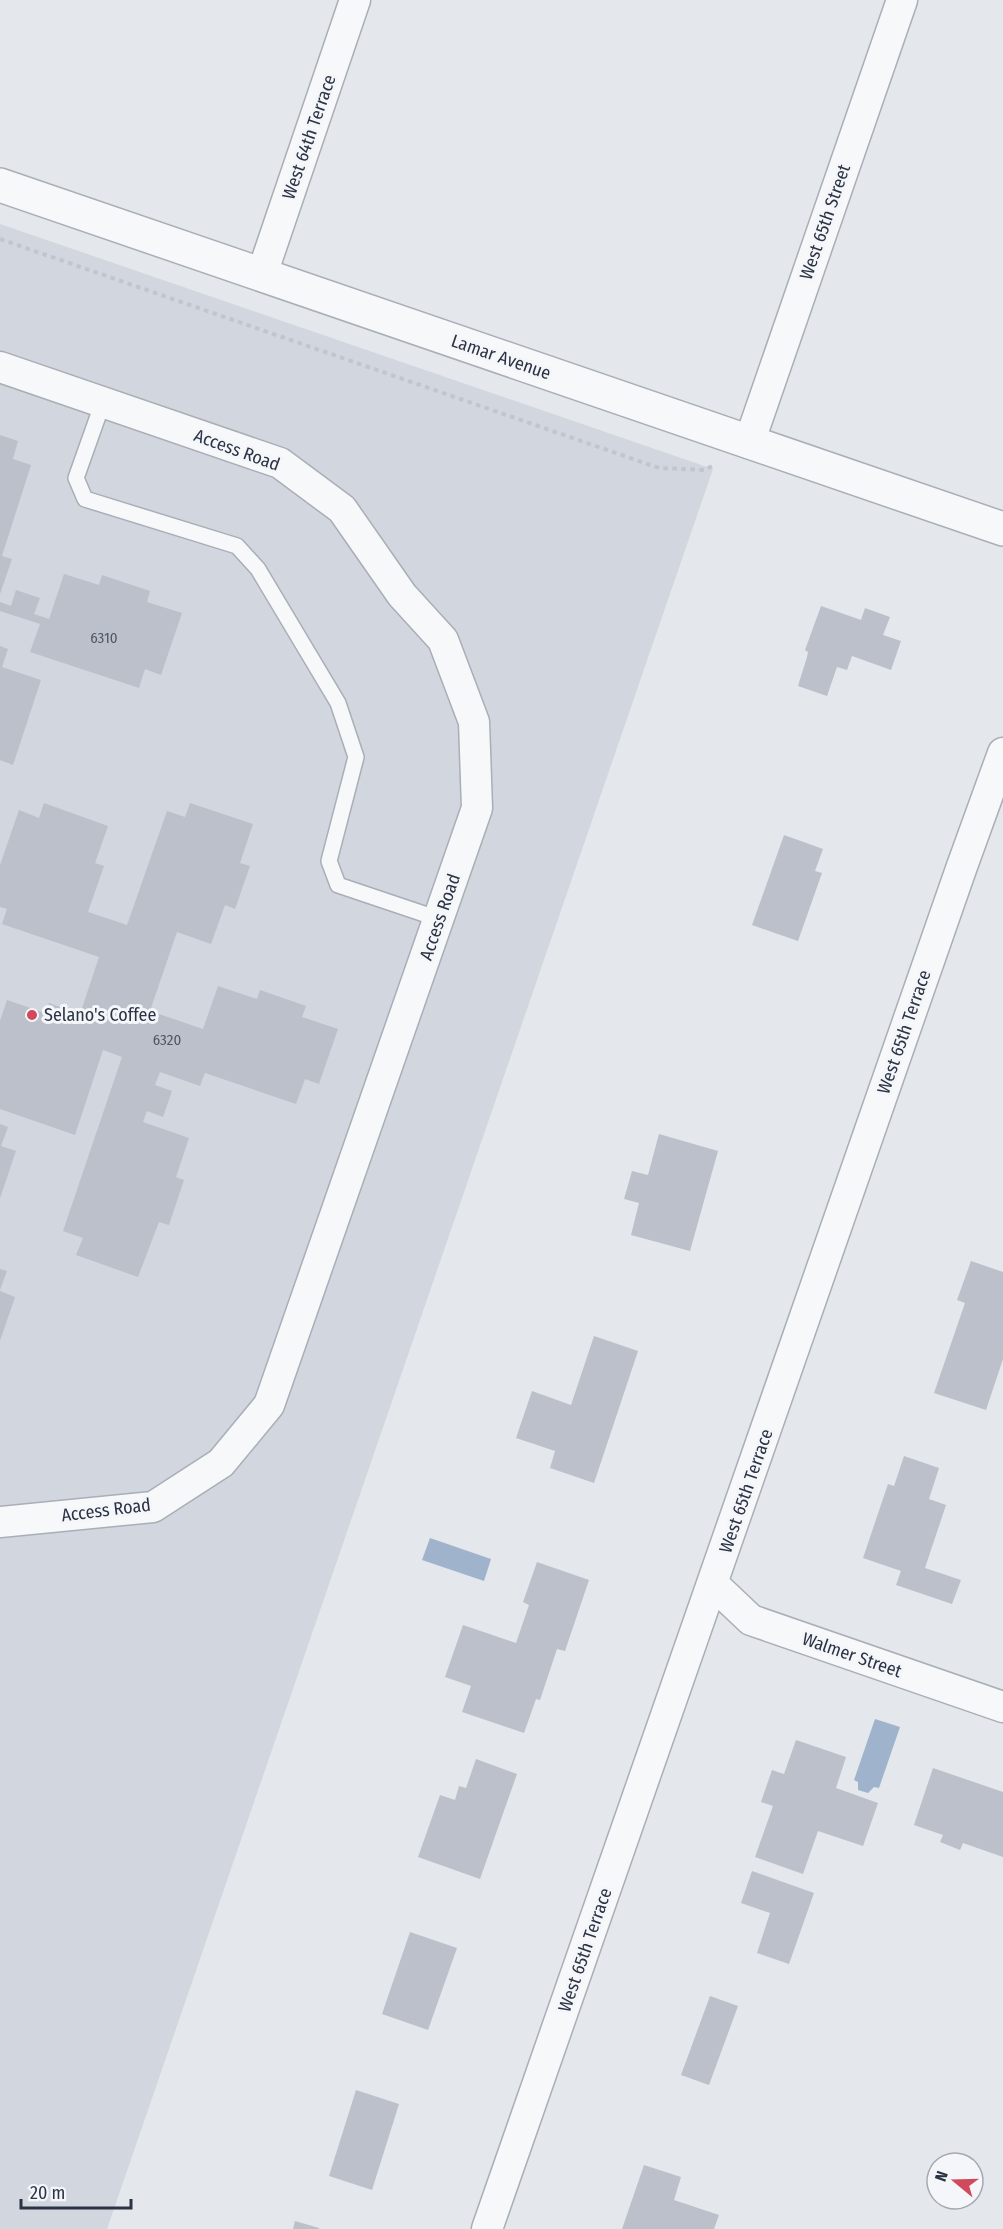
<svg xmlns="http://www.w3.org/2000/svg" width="1003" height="2229" font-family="'Fira Sans Condensed',sans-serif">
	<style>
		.built { fill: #d2d6de }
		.water { fill: #9fb4cc }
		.building { fill: #bbc0ca }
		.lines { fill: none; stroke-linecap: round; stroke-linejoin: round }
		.service-casing { stroke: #a9aeb7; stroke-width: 18 }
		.minor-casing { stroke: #a9aeb7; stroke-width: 33 }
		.tertiary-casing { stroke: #a9aeb7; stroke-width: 36 }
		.path { stroke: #c2c5cb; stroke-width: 4; stroke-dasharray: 4.5 4.5; stroke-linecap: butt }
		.service { stroke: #f7f8fa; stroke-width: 15 }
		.minor { stroke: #f7f8fa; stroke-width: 30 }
		.tertiary { stroke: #f7f8fa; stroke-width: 33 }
		.poi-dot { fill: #d1495b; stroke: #f4f6f9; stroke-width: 2 }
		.labels { text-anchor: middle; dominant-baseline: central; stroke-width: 6; stroke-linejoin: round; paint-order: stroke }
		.number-label { font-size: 15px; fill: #4f5766 }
		.street-label { font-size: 18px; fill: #2b3445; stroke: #f4f6f9 }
		.poi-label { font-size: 18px; fill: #2b3445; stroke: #f4f6f9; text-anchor: start }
	</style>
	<rect width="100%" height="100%" fill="#e4e7ec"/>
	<!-- built -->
	<path class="built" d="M0 224 713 469 107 2229H0Z"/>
	<!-- water -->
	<g class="water">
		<path d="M430 1538 491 1559 484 1581 422 1560Z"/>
		<path d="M875 1719 900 1727 879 1788 874 1787 868 1793 858 1790V1782L854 1780Z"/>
	</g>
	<!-- building -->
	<g class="building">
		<path d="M0 435 18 441 13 459 31 465 2 556 12 559 0 594Z"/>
		<path d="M64 574 99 585 102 575 150 591 147 602 182 613 161 675 145 669 139 688 30 652 40 624 0 611V602L11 606 16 590 40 598 34 614 49 619Z"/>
		<path d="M821 606 861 620 865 608 890 617 883 635 901 641 891 670 852 656 847 670 837 667 827 696 798 686 807 657 808 652 805 650Z"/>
		<path d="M0 646 8 649 2 667 41 680 13 765 0 760Z"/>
		<path d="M44 803 108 826 95 863 104 866 88 912 127 925 167 811 185 817 190 803 253 824 240 863 250 866 235 909 225 905 211 944 177 932 150 1011 203 1029 218 986 257 999 260 990 306 1006 302 1017 338 1029 319 1084 305 1079 296 1104 205 1073 200 1086 160 1072 155 1085 172 1091 163 1117 147 1111 143 1122 189 1138 176 1177 184 1180 169 1225 159 1222 138 1277 76 1255 83 1238 63 1231 122 1057 103 1050 75 1135 0 1109V1021L7 1000 45 1013 49 1003 80 1014 99 957 2 924 7 909 0 907V865L19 810 39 818Z"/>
		<path d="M784 835 823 849 815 871 822 873 798 941 752 925Z"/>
		<path d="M0 1124 8 1127 1 1146 16 1151 0 1198Z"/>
		<path d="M659 1134 718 1151 690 1251 631 1235 639 1203 624 1199 632 1171 648 1175Z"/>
		<path d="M971 1261 1003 1272V1359L986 1410 934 1393 965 1303 957 1300Z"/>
		<path d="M0 1269 7 1271 0 1290Z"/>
		<path d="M0 1291 15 1297 0 1341Z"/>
		<path d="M594 1336 638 1351 594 1483 550 1468 555 1451 516 1438 532 1391 571 1405Z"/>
		<path d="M904 1456 939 1468 929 1499 946 1505 925 1568 961 1580 952 1604 896 1585 901 1571 863 1558 888 1484 894 1486Z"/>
		<path d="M537 1562 589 1580 565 1651 557 1649 540 1700 536 1699 524 1733 462 1712 471 1686 445 1677 463 1625 516 1643 529 1605 523 1602Z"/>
		<path d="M796 1740 846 1757 836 1788 878 1803 863 1846 818 1831 803 1874 755 1857 773 1806 761 1802 772 1770 784 1774Z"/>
		<path d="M476 1759 517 1774 480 1879 418 1857 440 1795 455 1800 459 1786 466 1788Z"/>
		<path d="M933 1768 1003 1792V1857L963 1843 960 1850 940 1842 943 1835 914 1825Z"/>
		<path d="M752 1871 814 1893 789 1964 757 1953 770 1913 741 1903Z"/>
		<path d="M410 1932 457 1948 428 2030 382 2014Z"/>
		<path d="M710 1996 738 2006 709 2085 681 2075Z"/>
		<path d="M356 2090 399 2104 372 2190 329 2176Z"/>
		<path d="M644 2165 681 2177 674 2200 719 2215 714 2229H622Z"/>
		<path d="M295 2221 319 2228V2229H293Z"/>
	</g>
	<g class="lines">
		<defs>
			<path id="service" d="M103 402 76 478 85 499 237 546 258 569 338 703 356 757 329 861 338 885 439 919"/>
			<g id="minor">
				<path d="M262 274 355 0"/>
				<path d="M0 367 280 463 342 509 402 595 443 640 474 722 477 808 269 1405 221 1463 153 1507 0 1522"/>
				<path d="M749 443 902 0"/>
				<path d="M713 1584 751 1620 1003 1707"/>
				<path d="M487 2229 961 869 1003 753"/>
			</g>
			<path id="tertiary" d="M0 185 1003 529"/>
		</defs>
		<!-- service casing -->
		<use href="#service" class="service-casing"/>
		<!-- minor casing -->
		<use href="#minor" class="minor-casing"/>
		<!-- tertiary casing -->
		<use href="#tertiary" class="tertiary-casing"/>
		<!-- path -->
		<path class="path" d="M0 239 659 468 705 470 712 466"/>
		<!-- service -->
		<use href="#service" class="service"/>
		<!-- minor -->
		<use href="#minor" class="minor"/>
		<!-- tertiary -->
		<use href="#tertiary" class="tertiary"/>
	</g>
	<!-- markers -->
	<circle class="poi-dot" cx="32" cy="1015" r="6"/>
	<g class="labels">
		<!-- number labels -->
		<g class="number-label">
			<text x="104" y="638">6310</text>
			<text x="167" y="1040">6320</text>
		</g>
		<!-- street labels -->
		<g class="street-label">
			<text transform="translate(309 137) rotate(-71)">West 64th Terrace</text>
			<text transform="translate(825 222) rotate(-71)">West 65th Street</text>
			<text transform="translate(501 357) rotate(19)">Lamar Avenue</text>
			<text transform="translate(237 450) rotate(20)">Access Road</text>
			<text transform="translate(440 917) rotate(-71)">Access Road</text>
			<text transform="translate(904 1032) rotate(-71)">West 65th Terrace</text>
			<text transform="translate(746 1491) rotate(-71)">West 65th Terrace</text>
			<text transform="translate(106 1510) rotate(-7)">Access Road</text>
			<text transform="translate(852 1655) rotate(19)">Walmer Street</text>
			<text transform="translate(585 1950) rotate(-71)">West 65th Terrace</text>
		</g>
		<!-- poi labels -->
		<g class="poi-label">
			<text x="44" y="1015">Selano's Coffee</text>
		</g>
	</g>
	<!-- north arrow -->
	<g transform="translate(955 2181) rotate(289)"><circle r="28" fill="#f4f6f9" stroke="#a4a8b1" stroke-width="1.5"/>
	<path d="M0-4.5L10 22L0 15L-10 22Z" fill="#d1495b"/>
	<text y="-9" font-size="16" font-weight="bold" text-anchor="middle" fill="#2b3445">N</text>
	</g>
	<!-- scale -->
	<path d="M21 2199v9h110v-9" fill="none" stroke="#2b3445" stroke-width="3"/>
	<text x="30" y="2199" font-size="18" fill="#2b3445" stroke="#f4f6f9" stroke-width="4.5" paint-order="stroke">20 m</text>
</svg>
